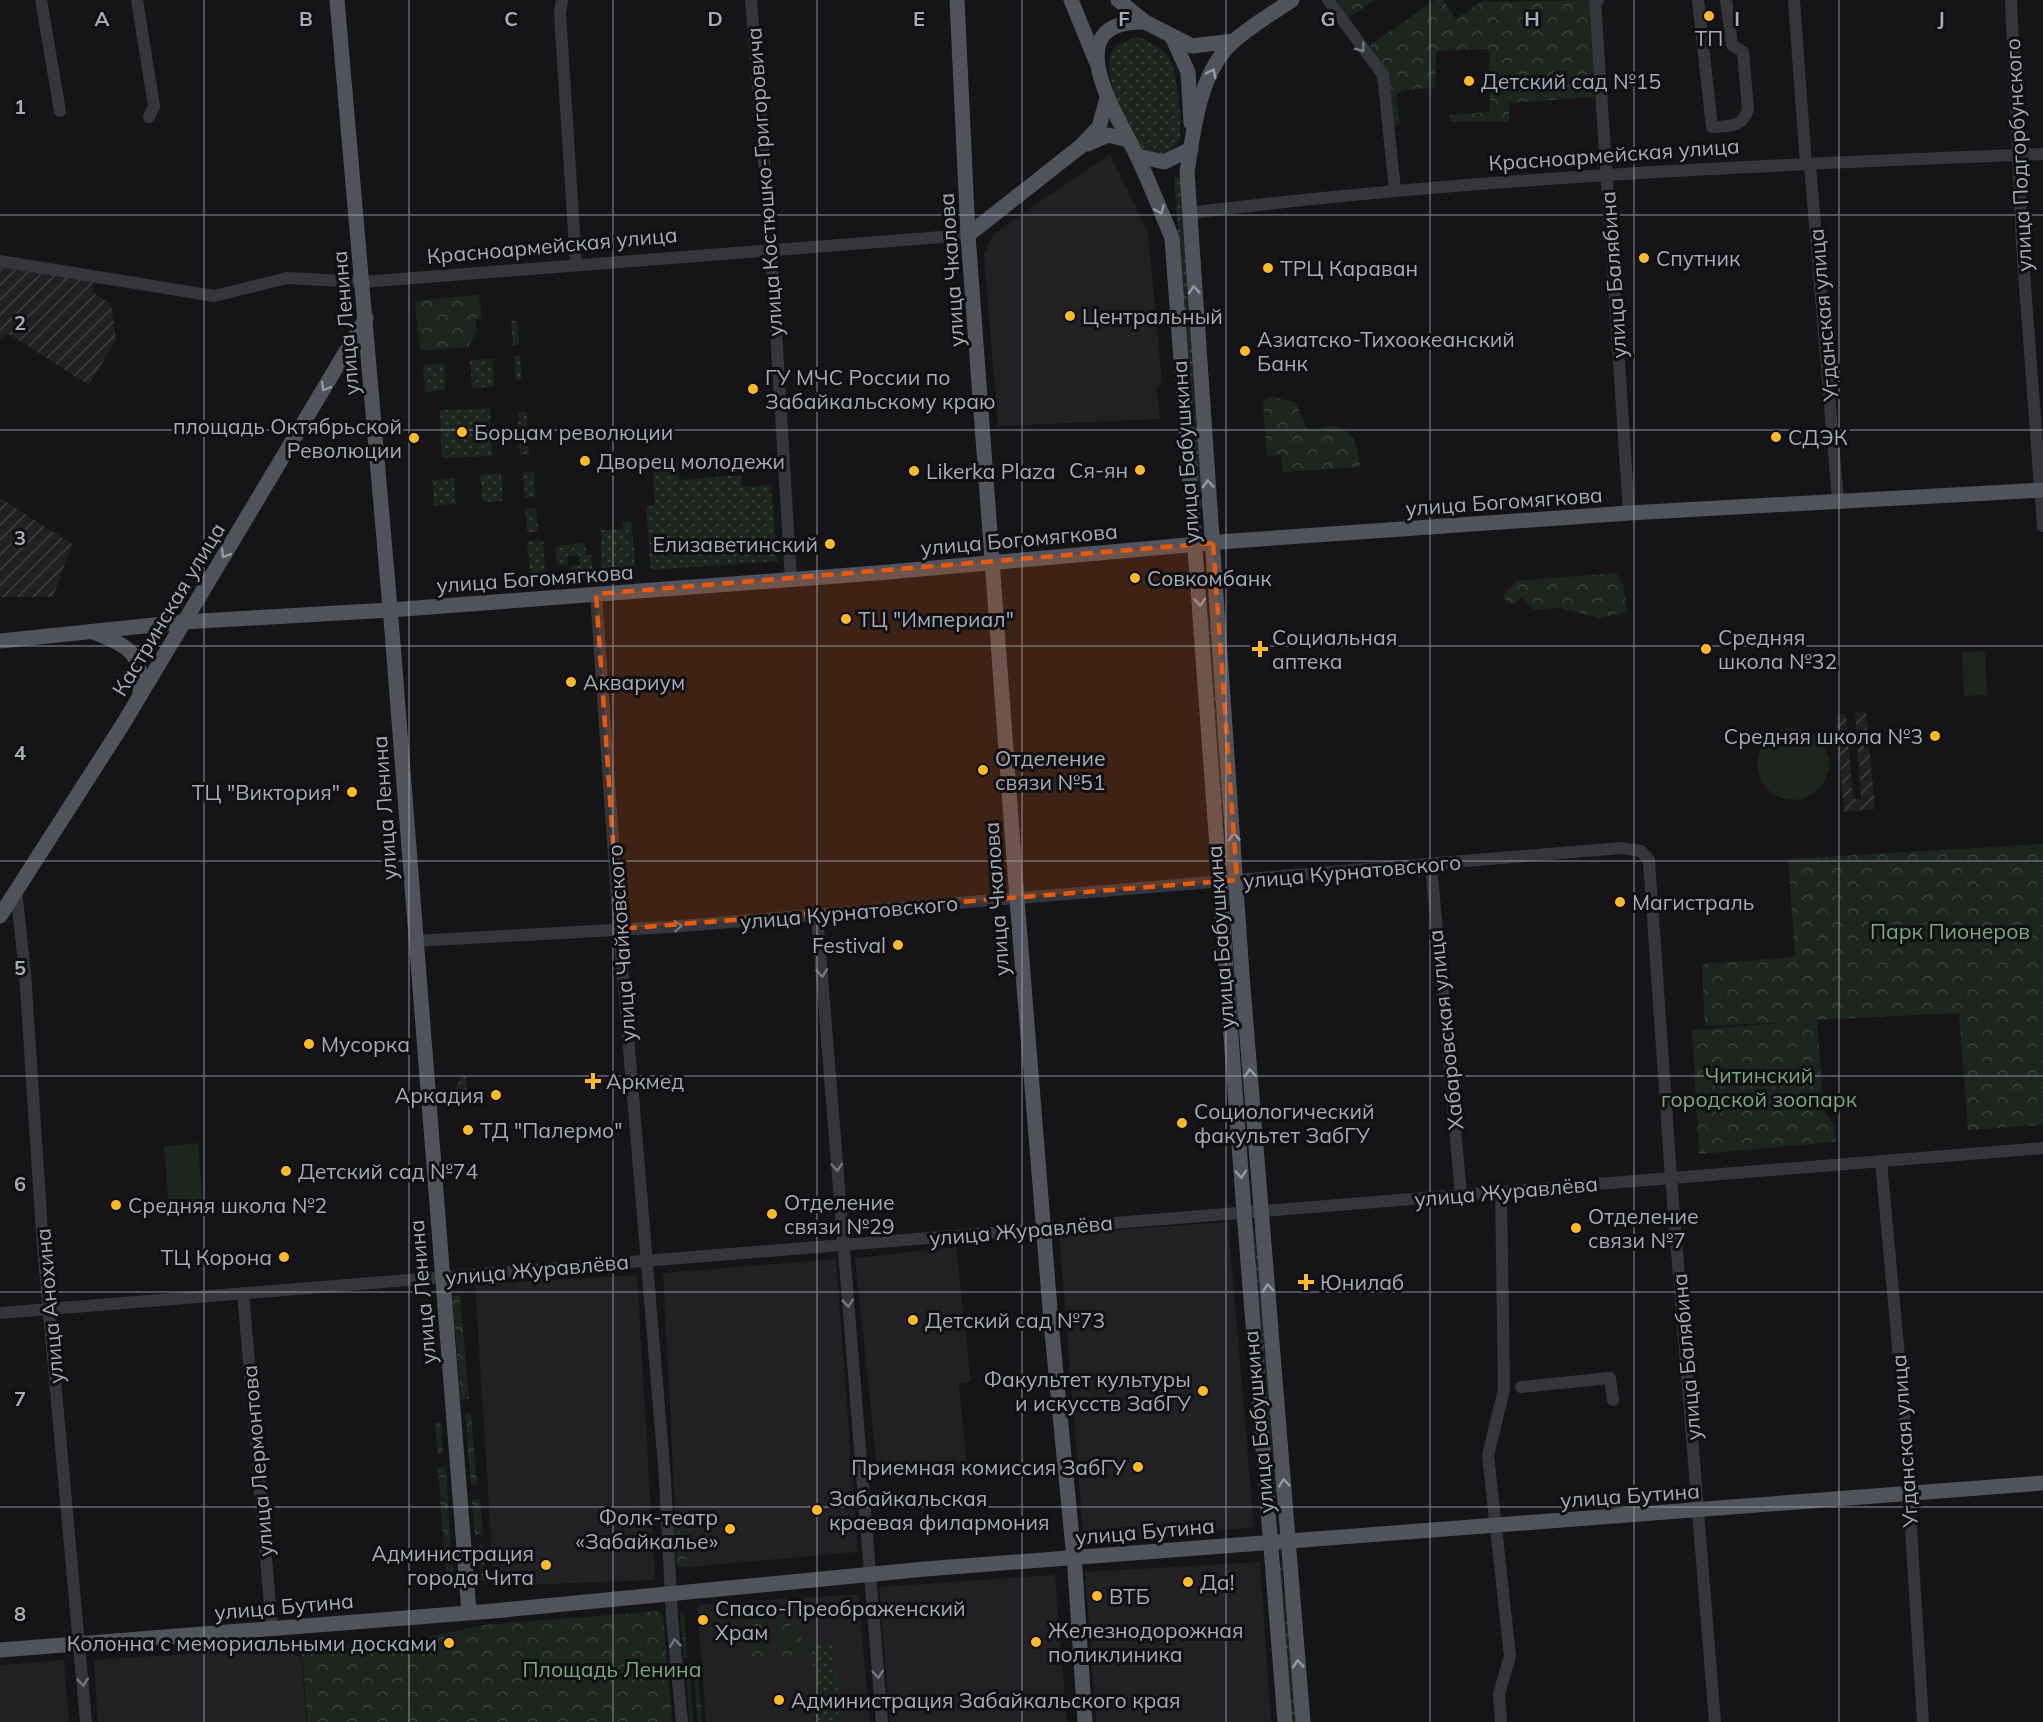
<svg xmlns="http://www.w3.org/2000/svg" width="2043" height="1722" font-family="Mulish,sans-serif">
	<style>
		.built { fill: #212124 }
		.industrial { fill: url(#industrial-furrows) }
		.grass { fill: url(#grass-dots) }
		.forest { fill: url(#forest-crowns) }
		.pitch { fill: #1c251e }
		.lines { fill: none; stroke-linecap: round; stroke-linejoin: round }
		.minor { stroke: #35363c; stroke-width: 12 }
		.major { stroke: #51535c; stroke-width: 15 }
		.oneway { stroke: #737681 }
		.oneway2 { stroke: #9499a6 }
		.marked { fill: #e8590c; fill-opacity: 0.2; stroke: #e8590c; stroke-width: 4.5; stroke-dasharray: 12 8; stroke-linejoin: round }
		.grid { fill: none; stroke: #a5abb9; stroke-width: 1.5; stroke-opacity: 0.55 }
		.poi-dot { fill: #ffba25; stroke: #101012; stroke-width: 2 }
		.labels { text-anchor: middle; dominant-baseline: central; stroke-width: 6; stroke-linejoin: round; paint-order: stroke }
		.poi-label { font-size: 21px; fill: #a5abb9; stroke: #101012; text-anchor: start }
		.street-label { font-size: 21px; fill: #a5abb9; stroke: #101012 }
		.park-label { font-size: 21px; fill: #7aa67e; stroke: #101012 }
		.grid-label { font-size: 20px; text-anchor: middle; font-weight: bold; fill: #a5abb9; stroke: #101012; stroke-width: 6; stroke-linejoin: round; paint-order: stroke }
	</style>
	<defs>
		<pattern id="industrial-furrows" width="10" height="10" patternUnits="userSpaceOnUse" patternTransform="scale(1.5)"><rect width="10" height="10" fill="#212124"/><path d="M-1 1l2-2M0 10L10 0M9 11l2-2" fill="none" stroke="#3e3f42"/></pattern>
		<pattern id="grass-dots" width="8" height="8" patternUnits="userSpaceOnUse" patternTransform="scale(1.5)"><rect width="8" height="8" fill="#1c251e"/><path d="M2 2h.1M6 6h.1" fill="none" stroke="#3a423d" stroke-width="1.8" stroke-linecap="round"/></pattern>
		<pattern id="forest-crowns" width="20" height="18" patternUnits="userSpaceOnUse" patternTransform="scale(1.5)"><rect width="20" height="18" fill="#1c251e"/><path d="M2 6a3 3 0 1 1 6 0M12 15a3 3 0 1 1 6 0" fill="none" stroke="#3a423d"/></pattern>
	</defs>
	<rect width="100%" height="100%" fill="#151517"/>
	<!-- built -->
	<g class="built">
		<path d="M1110 154 1148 233 1162 381 1157 388 1160 419 998 426 984 256 989 243 993 234Z"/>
		<path d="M1228 1222 1254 1527 1084 1544 1059 1234Z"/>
		<path d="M956 1247 971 1382 959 1384 967 1465 921 1470 919 1463 877 1468 855 1258Z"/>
		<path d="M836 1259 858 1552 678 1568 663 1273Z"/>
		<path d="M637 1275 655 1580 494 1586 475 1284Z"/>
		<path d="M1260 1562 1271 1722H1096L1085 1572Z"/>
		<path d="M1055 1575 1067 1722H890L879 1587Z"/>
		<path d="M858 1594 870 1722H706L697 1605Z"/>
		<path d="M288 1647 302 1660 306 1722H98L94 1660Z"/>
		<path d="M64 1660 69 1722H0V1665Z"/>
	</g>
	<!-- industrial -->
	<g class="industrial">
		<path d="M0 267 94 279 92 292 111 304 116 340 89 385 9 334 0 338Z"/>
		<path d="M0 498 72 544 53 597H0Z"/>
		<path d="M1866 712 1875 809 1844 812 1836 715 1846 714 1853 799H1861L1855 713Z"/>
	</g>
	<!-- grass -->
	<g class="grass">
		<path d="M1137 37C1149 41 1161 46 1168 57 1179 74 1181 120 1180 140L1166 155 1146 151 1138 144C1128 122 1092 62 1119 44 1124 41 1132 39 1137 37Z"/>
		<path d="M1174 177H1182L1205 507H1198Z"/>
		<path d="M511 321H517L519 344 513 345Z"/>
		<path d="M520 355 522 379 516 380 514 356Z"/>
		<path d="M493 359 494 387 472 388 470 360Z"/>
		<path d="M444 363 445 390 425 392 423 365Z"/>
		<path d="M490 408 492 456 442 458 440 410Z"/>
		<path d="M518 412H527L529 454 520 455Z"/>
		<path d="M677 459 679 480 741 475 742 487 771 485 777 561 651 570 646 506 655 505 652 461Z"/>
		<path d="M534 472 535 497 525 498 523 472Z"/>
		<path d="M501 473 503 501 483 502 480 475Z"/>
		<path d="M454 478 456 504 434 506 432 480Z"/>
		<path d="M536 508 538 532H527L525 509Z"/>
		<path d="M631 521 636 572 601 574V530L623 529 622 522Z"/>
		<path d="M543 540 545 575 530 576 527 541Z"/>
		<path d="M585 543 586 555H591L593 577 571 579 570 566 580 565 579 555 567 556 568 564 557 565 555 546Z"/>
		<path d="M1203 571 1209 622 1212 626 1225 818 1221 810Z"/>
		<path d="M463 1073 466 1078 467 1091 454 1092Z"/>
		<path d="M1253 1230H1259L1277 1499 1273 1492Z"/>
		<path d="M479 1545H483L486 1581H481Z"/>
		<path d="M452 1558 454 1583 447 1584 445 1559Z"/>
		<path d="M1282 1564 1283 1590 1286 1595 1296 1722H1291L1280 1565Z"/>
		<path d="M833 1642 835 1661 830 1662V1668H836L840 1722H818L811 1644Z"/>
	</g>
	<!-- forest -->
	<g class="forest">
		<path d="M1336 0H1374L1348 18Z"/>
		<path d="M1435 0H1443L1456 19 1481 2 1589 0 1595 97 1509 103V122H1450L1449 115 1490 112 1489 49 1436 51 1435 88 1403 90 1396 95 1400 124 1392 128 1370 49 1371 44Z"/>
		<path d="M479 295 482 318 475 319 477 331 468 347 420 351 415 301Z"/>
		<path d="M1271 396 1296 403 1306 427 1310 430C1317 430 1323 426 1329 426 1353 426 1359 447 1360 467L1283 472 1281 455 1267 456 1263 402Z"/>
		<path d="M1616 573 1624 585 1627 612 1600 618 1560 608 1535 610 1521 598 1514 604 1507 602 1503 596 1515 581Z"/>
		<path d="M2043 844V1125L1968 1130 1959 1013 1817 1020 1824 1112 1834 1124 1836 1142 1699 1154 1692 1030 1792 1022 1705 1026 1702 964 1795 957 1788 859Z"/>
		<path d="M460 1295 469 1399 461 1400 452 1296Z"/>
		<path d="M465 1413H471L477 1485H471Z"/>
		<path d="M441 1423 443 1454H438L435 1424Z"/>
		<path d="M446 1466 451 1552H444L438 1467Z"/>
		<path d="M480 1499 483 1535H475L472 1500Z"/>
		<path d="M679 1527 681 1556H686L687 1567H677L673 1528Z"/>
		<path d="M763 1608 767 1657 748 1659 744 1609Z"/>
		<path d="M776 1608 789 1613 791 1629H797L805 1646 806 1654 780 1656Z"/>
		<path d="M660 1611 663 1615 672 1722H307L303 1661 299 1652 302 1648 408 1641 484 1625Z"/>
		<path d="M680 1613H684L687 1658H684Z"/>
		<path d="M698 1676 702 1722H698L694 1677Z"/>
		<path d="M690 1677 693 1722H690L686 1678Z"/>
	</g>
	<!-- pitch -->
	<g class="pitch">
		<path d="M1985 651 1987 695 1964 696 1962 652Z"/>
		<circle cx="1793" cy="764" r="36"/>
		<path d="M198 1143 203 1206 169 1209 164 1146Z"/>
	</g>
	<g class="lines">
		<!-- minor -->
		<g class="minor">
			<path d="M41 0 60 111"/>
			<path d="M137 0 154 106 149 117"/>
			<path d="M562 0 560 13 576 264"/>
			<path d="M751 0 771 248 791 580"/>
			<path d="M1328 0 1383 75 1395 190"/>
			<path d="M1598 0 1595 1 1629 513"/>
			<path d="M1698 0 1712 127C1728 126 1743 128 1748 109L1743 52 1732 45 1726 0"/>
			<path d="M1794 0 1806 165"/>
			<path d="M2011 0 2022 245 2043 526"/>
			<path d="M1810 165 1838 501"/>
			<path d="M1189 213C1472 178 1758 165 2043 154"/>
			<path d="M0 261 214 296 287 278 362 282 968 235"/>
			<path d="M596 594 619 929 665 1479 672 1617 682 1722"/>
			<path d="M1431 865 1461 1194"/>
			<path d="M16 890 25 973 43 1247 86 1722"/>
			<path d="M817 915 882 1722"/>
			<path d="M415 941 669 927 1621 848 1641 851 1649 860 1671 1177 1715 1722"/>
			<path d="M1881 1161 1903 1401 1923 1722"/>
			<path d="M1501 1191 1504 1390 1488 1455 1510 1656 1499 1694 1501 1722"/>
			<path d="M243 1293 272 1628"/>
			<path d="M0 1313 2043 1148"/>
			<path d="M1521 1387 1610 1378 1613 1400"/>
		</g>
		<!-- major -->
		<g class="major">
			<path d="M337 0 392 631 469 1612"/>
			<path d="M957 0 968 235 1017 899 1051 1322 1075 1569 1085 1722"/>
			<path d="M1071 0 1096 61"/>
			<path d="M1118 0 1145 22 1192 46 1234 41"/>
			<path d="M1292 0C1273 13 1252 25 1235 40 1199 71 1194 128 1187 172L1242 975 1303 1722"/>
			<path d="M1145 22C1052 20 1120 119 1138 158 1150 184 1161 211 1172 238L1244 1212 1285 1722"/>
			<path d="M1172 37 1188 72 1191 123"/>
			<path d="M1087 144 1108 135 1128 140"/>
			<path d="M1137 156 1164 162 1191 149"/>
			<path d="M968 235 1081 146 1099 127 1107 98"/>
			<path d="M94 632C129 647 143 652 140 694"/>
			<path d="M0 641 183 622 390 610 877 573 1232 541 1629 513 2043 490"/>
			<path d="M0 916 123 724 366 318"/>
			<path d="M0 1650 493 1611 925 1569 2043 1483"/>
		</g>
	</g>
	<!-- one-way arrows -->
	<defs><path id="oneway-chevron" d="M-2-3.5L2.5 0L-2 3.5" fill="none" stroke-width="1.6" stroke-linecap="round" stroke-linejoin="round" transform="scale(1.5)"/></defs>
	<g class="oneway">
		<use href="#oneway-chevron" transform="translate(1361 48) rotate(53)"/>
		<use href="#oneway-chevron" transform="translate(678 926) rotate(-5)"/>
		<use href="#oneway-chevron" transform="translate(822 973) rotate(85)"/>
		<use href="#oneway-chevron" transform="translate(837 1167) rotate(85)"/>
		<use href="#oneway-chevron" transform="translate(848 1303) rotate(86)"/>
		<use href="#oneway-chevron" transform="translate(675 1643) rotate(-96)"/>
		<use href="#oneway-chevron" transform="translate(878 1674) rotate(85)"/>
		<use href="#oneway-chevron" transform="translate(83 1682) rotate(84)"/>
	</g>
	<g class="oneway2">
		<use href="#oneway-chevron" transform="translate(1212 73) rotate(-64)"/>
		<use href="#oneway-chevron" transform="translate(1160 210) rotate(67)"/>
		<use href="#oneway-chevron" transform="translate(1194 290) rotate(-94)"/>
		<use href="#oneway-chevron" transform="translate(325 387) rotate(121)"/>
		<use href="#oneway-chevron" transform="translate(1208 484) rotate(-94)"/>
		<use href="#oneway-chevron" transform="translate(225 554) rotate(122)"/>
		<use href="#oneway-chevron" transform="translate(1200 602) rotate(86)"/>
		<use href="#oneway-chevron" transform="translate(1234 837) rotate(-94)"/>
		<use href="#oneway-chevron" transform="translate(1250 1073) rotate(-95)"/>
		<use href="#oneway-chevron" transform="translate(1241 1174) rotate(86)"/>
		<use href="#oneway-chevron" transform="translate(1268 1288) rotate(-95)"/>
		<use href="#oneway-chevron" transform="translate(1284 1483) rotate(-95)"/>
		<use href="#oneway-chevron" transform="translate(1298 1664) rotate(-94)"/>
	</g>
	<!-- marked area -->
	<path class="marked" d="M1213 543 1237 880 619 929 596 594Z"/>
	<!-- grid -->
	<path class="grid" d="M204 0V1722M409 0V1722M613 0V1722M817 0V1722M1022 0V1722M1226 0V1722M1430 0V1722M1634 0V1722M1839 0V1722M0 215H2043M0 430H2043M0 646H2043M0 861H2043M0 1076H2043M0 1292H2043M0 1507H2043"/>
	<!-- markers -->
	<g class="poi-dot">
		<circle cx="1709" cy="16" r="6"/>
		<circle cx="1469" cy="81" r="6"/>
		<circle cx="1644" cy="258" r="6"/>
		<circle cx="1268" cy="268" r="6"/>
		<circle cx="1070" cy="316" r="6"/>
		<circle cx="1245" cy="351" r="6"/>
		<circle cx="753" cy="389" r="6"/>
		<circle cx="462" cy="432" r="6"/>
		<circle cx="1776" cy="437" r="6"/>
		<circle cx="414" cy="438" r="6"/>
		<circle cx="585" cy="461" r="6"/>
		<circle cx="1140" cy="470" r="6"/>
		<circle cx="914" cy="471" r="6"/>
		<circle cx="830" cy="544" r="6"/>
		<circle cx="1135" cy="578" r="6"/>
		<circle cx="846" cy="619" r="6"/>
		<path d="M1257 640h6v6h6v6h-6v6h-6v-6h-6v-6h6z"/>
		<circle cx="1706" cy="649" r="6"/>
		<circle cx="571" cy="682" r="6"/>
		<circle cx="1935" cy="736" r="6"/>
		<circle cx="983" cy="770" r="6"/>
		<circle cx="352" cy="792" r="6"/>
		<circle cx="1620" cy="902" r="6"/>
		<circle cx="898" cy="945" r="6"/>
		<circle cx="309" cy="1044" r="6"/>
		<path d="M590 1072h6v6h6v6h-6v6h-6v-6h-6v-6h6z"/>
		<circle cx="496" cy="1095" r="6"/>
		<circle cx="1182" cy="1123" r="6"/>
		<circle cx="468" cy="1130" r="6"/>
		<circle cx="286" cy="1171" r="6"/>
		<circle cx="116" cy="1205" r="6"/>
		<circle cx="772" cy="1214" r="6"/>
		<circle cx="1576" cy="1228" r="6"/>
		<circle cx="284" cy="1257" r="6"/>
		<path d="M1303 1273h6v6h6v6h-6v6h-6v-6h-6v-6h6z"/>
		<circle cx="913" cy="1320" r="6"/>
		<circle cx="1203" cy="1391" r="6"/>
		<circle cx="1138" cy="1467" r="6"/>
		<circle cx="817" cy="1510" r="6"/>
		<circle cx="730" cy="1529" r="6"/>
		<circle cx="546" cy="1565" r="6"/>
		<circle cx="1188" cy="1582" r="6"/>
		<circle cx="1097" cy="1596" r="6"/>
		<circle cx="703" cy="1620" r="6"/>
		<circle cx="1036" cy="1642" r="6"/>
		<circle cx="449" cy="1643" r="6"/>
		<circle cx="779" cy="1700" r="6"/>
	</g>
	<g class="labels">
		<!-- poi labels -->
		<g class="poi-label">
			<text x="1709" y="38" text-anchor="middle">ТП</text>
			<text x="1481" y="81">Детский сад №15</text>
			<text x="1656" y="258">Спутник</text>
			<text x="1280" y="268">ТРЦ Караван</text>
			<text x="1082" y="316">Центральный</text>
			<text x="1257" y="339">Азиатско-Тихоокеанский<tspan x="1257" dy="24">Банк</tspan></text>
			<text x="765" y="377">ГУ МЧС России по<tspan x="765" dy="24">Забайкальскому краю</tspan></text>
			<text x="402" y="426" text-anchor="end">площадь Октябрьской<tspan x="402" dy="24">Революции</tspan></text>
			<text x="474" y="432">Борцам революции</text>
			<text x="1788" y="437">СДЭК</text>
			<text x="597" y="461">Дворец молодежи</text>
			<text x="1128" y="470" text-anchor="end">Ся-ян</text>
			<text x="926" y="471">Likerka Plaza</text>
			<text x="818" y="544" text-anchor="end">Елизаветинский</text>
			<text x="1147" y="578">Совкомбанк</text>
			<text x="858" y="619">ТЦ "Империал"</text>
			<text x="1272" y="637">Социальная<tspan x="1272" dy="24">аптека</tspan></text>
			<text x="1718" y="637">Средняя<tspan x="1718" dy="24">школа №32</tspan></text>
			<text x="583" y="682">Аквариум</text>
			<text x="1923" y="736" text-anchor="end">Средняя школа №3</text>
			<text x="995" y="758">Отделение<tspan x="995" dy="24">связи №51</tspan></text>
			<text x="340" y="792" text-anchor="end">ТЦ "Виктория"</text>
			<text x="1632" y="902">Магистраль</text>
			<text x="886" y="945" text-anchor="end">Festival</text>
			<text x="321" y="1044">Мусорка</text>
			<text x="606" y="1081">Аркмед</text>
			<text x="484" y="1095" text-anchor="end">Аркадия</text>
			<text x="1194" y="1111">Социологический<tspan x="1194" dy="24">факультет ЗабГУ</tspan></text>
			<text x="480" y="1130">ТД "Палермо"</text>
			<text x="298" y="1171">Детский сад №74</text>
			<text x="784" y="1202">Отделение<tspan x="784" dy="24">связи №29</tspan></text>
			<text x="128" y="1205">Средняя школа №2</text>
			<text x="1588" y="1216">Отделение<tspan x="1588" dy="24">связи №7</tspan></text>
			<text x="272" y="1257" text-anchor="end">ТЦ Корона</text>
			<text x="1320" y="1282">Юнилаб</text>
			<text x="925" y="1320">Детский сад №73</text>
			<text x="1191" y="1379" text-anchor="end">Факультет культуры<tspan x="1191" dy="24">и искусств ЗабГУ</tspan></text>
			<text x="1126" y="1467" text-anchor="end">Приемная комиссия ЗабГУ</text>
			<text x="829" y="1498">Забайкальская<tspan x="829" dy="24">краевая филармония</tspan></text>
			<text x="718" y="1517" text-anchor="end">Фолк-театр<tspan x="718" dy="24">«Забайкалье»</tspan></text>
			<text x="534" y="1553" text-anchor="end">Администрация<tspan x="534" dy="24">города Чита</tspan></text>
			<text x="1200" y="1582">Да!</text>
			<text x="1109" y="1596">ВТБ</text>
			<text x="715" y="1608">Спасо-Преображенский<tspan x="715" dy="24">Храм</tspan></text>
			<text x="1048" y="1630">Железнодорожная<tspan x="1048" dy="24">поликлиника</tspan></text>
			<text x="437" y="1643" text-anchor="end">Колонна с мемориальными досками</text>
			<text x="791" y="1700">Администрация Забайкальского края</text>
		</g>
		<!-- street labels -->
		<g class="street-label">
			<text transform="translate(1614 154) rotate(-4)">Красноармейская улица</text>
			<text transform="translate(2018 155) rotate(-93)">улица Подгорбунского</text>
			<text transform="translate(764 182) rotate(-94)">улица Костюшко-Григоровича</text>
			<text transform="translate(552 245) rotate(-5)">Красноармейская улица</text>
			<text transform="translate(951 270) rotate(-94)">улица Чкалова</text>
			<text transform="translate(1613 275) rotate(-94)">улица Балябина</text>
			<text transform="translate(1823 315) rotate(-95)">Угданская улица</text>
			<text transform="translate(345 323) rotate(-95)">улица Ленина</text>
			<text transform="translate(1185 452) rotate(-94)">улица Бабушкина</text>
			<text transform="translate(1504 501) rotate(-4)">улица Богомягкова</text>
			<text transform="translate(1019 539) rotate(-5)">улица Богомягкова</text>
			<text transform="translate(535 578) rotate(-4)">улица Богомягкова</text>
			<text transform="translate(168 609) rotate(-59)">Кастринская улица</text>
			<text transform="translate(384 808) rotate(-94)">улица Ленина</text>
			<text transform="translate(1352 871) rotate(-5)">улица Курнатовского</text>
			<text transform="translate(996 899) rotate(-94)">улица Чкалова</text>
			<text transform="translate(849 912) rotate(-5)">улица Курнатовского</text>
			<text transform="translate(1220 937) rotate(-94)">улица Бабушкина</text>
			<text transform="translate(621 943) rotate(-94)">улица Чайковского</text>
			<text transform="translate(1445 1030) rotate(-96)">Хабаровская улица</text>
			<text transform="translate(1506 1191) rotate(-5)">улица Журавлёва</text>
			<text transform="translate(1021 1230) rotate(-5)">улица Журавлёва</text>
			<text transform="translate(537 1269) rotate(-5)">улица Журавлёва</text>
			<text transform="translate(422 1292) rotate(-95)">улица Ленина</text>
			<text transform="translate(49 1306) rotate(-95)">улица Анохина</text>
			<text transform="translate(1686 1357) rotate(-95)">улица Балябина</text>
			<text transform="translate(1258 1422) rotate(-95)">улица Бабушкина</text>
			<text transform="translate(1904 1441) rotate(-94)">Угданская улица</text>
			<text transform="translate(257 1461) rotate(-95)">улица Лермонтова</text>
			<text transform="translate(1630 1495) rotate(-4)">улица Бутина</text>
			<text transform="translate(1145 1531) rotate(-5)">улица Бутина</text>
			<text transform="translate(284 1606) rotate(-5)">улица Бутина</text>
		</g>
		<!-- park labels -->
		<g class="park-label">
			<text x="1950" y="931">Парк Пионеров</text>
			<text x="1759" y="1075">Читинский<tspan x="1759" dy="24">городской зоопарк</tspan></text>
			<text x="612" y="1669">Площадь Ленина</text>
		</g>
	</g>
	<g class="grid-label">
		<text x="102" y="26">A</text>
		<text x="306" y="26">B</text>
		<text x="511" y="26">C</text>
		<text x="715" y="26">D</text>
		<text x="919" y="26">E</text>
		<text x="1124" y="26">F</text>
		<text x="1328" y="26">G</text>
		<text x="1532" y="26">H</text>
		<text x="1737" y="26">I</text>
		<text x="1941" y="26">J</text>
		<text x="20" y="114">1</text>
		<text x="20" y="330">2</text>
		<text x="20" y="545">3</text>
		<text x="20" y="760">4</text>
		<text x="20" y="975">5</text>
		<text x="20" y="1191">6</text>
		<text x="20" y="1406">7</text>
		<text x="20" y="1621">8</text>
	</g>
</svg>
